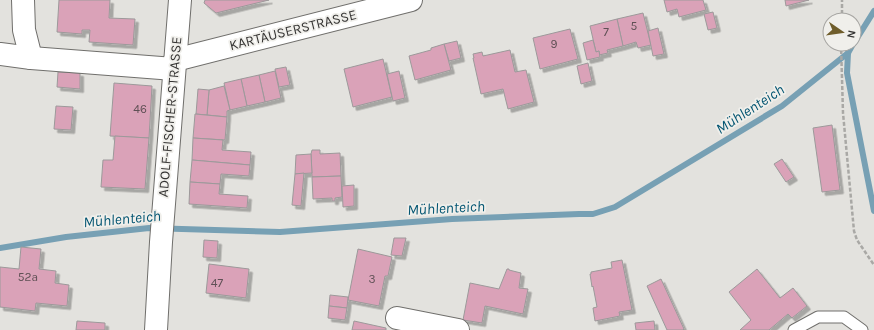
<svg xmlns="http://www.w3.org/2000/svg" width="874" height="330" font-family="Karla,sans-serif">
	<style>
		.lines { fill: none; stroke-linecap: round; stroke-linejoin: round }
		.stream { stroke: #77a0b4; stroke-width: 6 }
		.building { fill: #daa2b8; stroke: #9c999a; filter: url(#shadow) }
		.service-casing { stroke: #706f6c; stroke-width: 13 }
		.minor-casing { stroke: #706f6c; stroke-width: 24 }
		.path { stroke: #a9a8a5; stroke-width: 2.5; stroke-dasharray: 4 2; stroke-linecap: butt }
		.service { stroke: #fff; stroke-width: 11 }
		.minor { stroke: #fff; stroke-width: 22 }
		.labels { text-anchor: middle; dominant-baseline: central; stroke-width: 3.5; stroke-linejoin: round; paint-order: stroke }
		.number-label { font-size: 12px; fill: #5f5055 }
		.street-label { font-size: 14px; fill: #363534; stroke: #f0efeb }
		.water-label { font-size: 15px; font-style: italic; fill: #025471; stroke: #f0efeb }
	</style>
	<defs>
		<filter id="shadow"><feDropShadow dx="3.5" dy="3.5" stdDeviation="0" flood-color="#0004"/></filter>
	</defs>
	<rect width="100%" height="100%" fill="#e3e2de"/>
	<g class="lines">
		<!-- stream -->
		<g class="stream">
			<path d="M854 43 874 11"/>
			<path d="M853 44 848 53 847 73 874 211"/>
			<path d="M0 248 66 237 149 228 280 232 452 219 579 214H593L615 207 782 106 848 53"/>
		</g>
	</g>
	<!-- building -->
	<g class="building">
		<path d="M59 0H110L109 18 135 19 133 45 89 42 90 30H82V34L57 32Z"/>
		<path d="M205 0H269L216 13 204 3Z"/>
		<path d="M664 0H703L706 10 679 17 677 9 667 12Z"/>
		<path d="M785 0H809L786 6Z"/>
		<path d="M713 12 717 28 708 30 704 14Z"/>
		<path d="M643 13 651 45 638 48 636 42 623 46 617 19Z"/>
		<path d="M617 19 623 46 607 50 608 53 599 55V51L596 52 590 26Z"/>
		<path d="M658 28 664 54 653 56 648 31Z"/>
		<path d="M570 29 578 59 540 69 533 38Z"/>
		<path d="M593 40 596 52 599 51 600 57 587 60 583 43Z"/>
		<path d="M457 41 461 58 449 61 444 44Z"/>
		<path d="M444 44 451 70 415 80 409 56 431 50V48Z"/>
		<path d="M510 50 515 72 526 70 534 102 508 109 503 89 481 94 473 58H474L473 54 482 52 483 56Z"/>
		<path d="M383 59 392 97 353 107 344 69Z"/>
		<path d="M588 63 592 81 581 84 577 66Z"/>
		<path d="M286 67 290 85 279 87 275 69Z"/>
		<path d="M275 71 281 98 265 102 259 75Z"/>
		<path d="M399 71 405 98 393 101 387 74Z"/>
		<path d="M58 72 80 73V89L57 87Z"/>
		<path d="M259 75 265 102 247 106 241 79Z"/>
		<path d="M241 79 247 106 230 110 224 83Z"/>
		<path d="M114 83 152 86 149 138 110 136Z"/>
		<path d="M224 86 230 110 227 111V117L207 115 209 90Z"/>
		<path d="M198 89 209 90 207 115 196 114Z"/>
		<path d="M56 106 73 107 71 130 54 129Z"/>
		<path d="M195 114 227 117 225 140 193 138Z"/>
		<path d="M832 125 840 190 822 192 813 128Z"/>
		<path d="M115 136 149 138 145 189 101 187 103 160H113Z"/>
		<path d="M193 138 223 140 222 150 251 152 250 165 192 160Z"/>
		<path d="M312 150H320V154L340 153 341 176 312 177 311 154Z"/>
		<path d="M311 154 312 173 295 174 296 155Z"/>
		<path d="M782 159 794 177 786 182 774 164Z"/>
		<path d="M192 160 250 165 249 176 221 174 220 184 190 182Z"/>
		<path d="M304 173 301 206 292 205 295 174Z"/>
		<path d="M341 176 342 197 335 198V201H332V198L313 199 312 177Z"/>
		<path d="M190 182 220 184 219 194 248 196 247 208 189 204Z"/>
		<path d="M354 185V206L343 207 342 186Z"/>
		<path d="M394 238H406L402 256 391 255Z"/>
		<path d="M204 240 218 241 217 258 203 257Z"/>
		<path d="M21 247 41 249 39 269 56 271 55 283 69 285 67 306 36 303 35 311 0 307V267L19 269Z"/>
		<path d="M358 249 392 257 388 276H385L379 306 348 300Z"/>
		<path d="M622 260 632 310 619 312 620 316 595 321 593 308 597 307 593 286 592 287 590 274H591V272L612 268 611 262Z"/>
		<path d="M209 264 249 269 246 298 206 293Z"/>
		<path d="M507 269H509V270L521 273 519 288 528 289 523 314 485 306 482 323 463 320 470 283 499 289Z"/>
		<path d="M757 269 780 298 793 288 807 306 792 318 788 314 769 330H740L751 320 729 292Z"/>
		<path d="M661 279 684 329 683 330H667L647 286Z"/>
		<path d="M330 295 348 297 347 308 329 306Z"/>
		<path d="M329 306 347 308 345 320 328 318Z"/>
		<path d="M77 321 105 323V330H76Z"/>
		<path d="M354 321 386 328V330H352Z"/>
		<path d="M654 321 655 330H636L635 323Z"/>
	</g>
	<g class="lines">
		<defs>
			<path id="service" d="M794 330 818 317H844L862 330"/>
			<g id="minor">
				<path d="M23 0 24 30 31 58"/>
				<path d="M0 54 31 58 174 69"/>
				<path d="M175 60 411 0"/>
				<path d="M397 318 458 330"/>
				<path d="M156 330 161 242 180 0"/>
			</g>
		</defs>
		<!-- service casing -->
		<use href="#service" class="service-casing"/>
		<!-- minor casing -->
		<use href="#minor" class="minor-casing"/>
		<!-- path -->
		<g class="path">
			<path d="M842 20V0"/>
			<path d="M841 44 843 113 854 231 857 240 874 265"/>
		</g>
		<!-- service -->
		<use href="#service" class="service"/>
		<!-- minor -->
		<use href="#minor" class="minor"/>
	</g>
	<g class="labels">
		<!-- number labels -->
		<g class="number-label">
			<text x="634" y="26">5</text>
			<text x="606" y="32">7</text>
			<text x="554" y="44">9</text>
			<text x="140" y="109">46</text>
			<text x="28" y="277">52a</text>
			<text x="372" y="279">3</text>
			<text x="217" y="283">47</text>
		</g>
		<!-- street labels -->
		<g class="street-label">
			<text transform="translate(293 30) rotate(-14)">KARTÄUSERSTRASSE</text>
			<text transform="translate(170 117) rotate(-85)">ADOLF-FISCHER-STRASSE</text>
		</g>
		<!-- water labels -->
		<g class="water-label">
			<text transform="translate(750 109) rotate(-33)">Mühlenteich</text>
			<text transform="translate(446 208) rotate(-3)">Mühlenteich</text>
			<text transform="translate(122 219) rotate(-5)">Mühlenteich</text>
		</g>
	</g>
	<!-- north arrow -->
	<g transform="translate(842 32) rotate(103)"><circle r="19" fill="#f0efeb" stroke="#a6a5a2"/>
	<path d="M0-3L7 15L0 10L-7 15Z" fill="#6f5d2b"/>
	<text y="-6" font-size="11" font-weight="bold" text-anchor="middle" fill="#363534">N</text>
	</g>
</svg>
